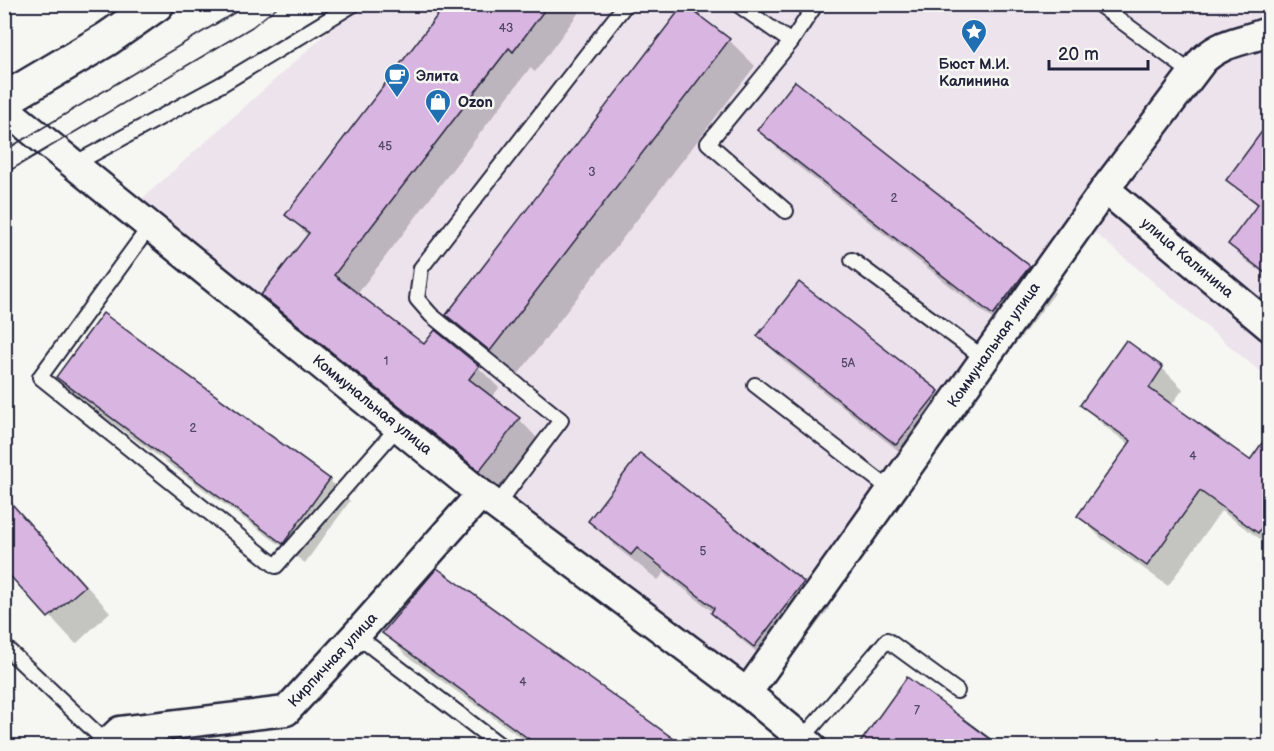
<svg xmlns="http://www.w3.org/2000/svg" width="1274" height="751" font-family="'Balsamiq Sans',sans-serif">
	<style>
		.built { fill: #ede3ed }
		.shadow { fill: #0003 }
		.building { fill: #d9b6e1; stroke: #22223b; stroke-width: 1.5 }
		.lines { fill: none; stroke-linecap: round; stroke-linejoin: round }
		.service-casing { stroke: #22223b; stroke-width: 18 }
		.minor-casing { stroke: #22223b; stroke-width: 33 }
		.primary-casing { stroke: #22223b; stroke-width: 38 }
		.service { stroke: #f6f6f2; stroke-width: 14 }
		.minor { stroke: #f6f6f2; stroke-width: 28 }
		.primary { stroke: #f6f6f2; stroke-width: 33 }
		.tram { stroke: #22223b; stroke-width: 1.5 }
		.labels { text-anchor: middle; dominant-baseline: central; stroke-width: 5; stroke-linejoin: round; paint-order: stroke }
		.number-label { font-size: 12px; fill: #504764 }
		.poi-label { font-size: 15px; font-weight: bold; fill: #22223b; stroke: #f6f6f2; text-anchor: start }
		.street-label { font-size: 15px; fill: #22223b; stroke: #f6f6f2 }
	</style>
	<rect width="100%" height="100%" fill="#f6f6f2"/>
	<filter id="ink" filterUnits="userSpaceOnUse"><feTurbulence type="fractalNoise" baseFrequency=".0167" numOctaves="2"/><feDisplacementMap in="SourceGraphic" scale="12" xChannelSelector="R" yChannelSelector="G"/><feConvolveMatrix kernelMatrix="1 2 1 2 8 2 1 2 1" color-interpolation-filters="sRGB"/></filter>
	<g filter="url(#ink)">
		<!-- built -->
		<path class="built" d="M358 5H1269V379L1070 212 742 679 133 207Z"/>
		<!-- shadow -->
		<g class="shadow">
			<path d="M451 4H585L535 72 530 68 357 294 424 346 478 367 499 388 491 398 519 419 539 440 500 491 284 315 263 295 308 236 287 214Z"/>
			<path d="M729 40 755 66 517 376 474 341 448 315Z"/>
			<path d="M1270 125V278L1246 261 1230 244 1258 206 1228 179Z"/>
			<path d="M759 130 1029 267 1055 293 1019 340 785 156Z"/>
			<path d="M759 336 938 392 964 418 923 470 785 362Z"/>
			<path d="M1126 342 1162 368 1183 389 1171 406 1250 462 1263 444 1270 449V546L1221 511 1168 586 1100 537 1079 516 1130 445 1103 425 1082 405Z"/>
			<path d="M58 377 329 480 350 501 305 563 78 398Z"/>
			<path d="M4 494 110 612 76 644 4 567Z"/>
			<path d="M590 521 803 583 829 609 781 671 739 638 713 612 664 573 658 580 616 547Z"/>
			<path d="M384 633 681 746 689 735 705 746H533L407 656Z"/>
		</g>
		<!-- building -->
		<g class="building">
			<path d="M446 4H549L513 52 509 48 334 275 424 344 435 330 479 366 469 379 520 418 479 471 261 295 309 233 285 215Z"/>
			<path d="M684 4 730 39 490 351 446 315Z"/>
			<path d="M795 81 1030 266 993 315 757 130Z"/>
			<path d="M1269 122V276L1228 244 1258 204 1226 180Z"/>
			<path d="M799 282 939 391 896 445 757 336Z"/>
			<path d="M103 313 330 479 283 544 56 377Z"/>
			<path d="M1126 340 1163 367 1149 388 1250 460 1269 433V516L1258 533 1200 491 1147 566 1077 516 1131 441 1080 405Z"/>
			<path d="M640 453 804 582 754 647 711 613 714 608 637 548 631 555 588 521Z"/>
			<path d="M4 495 85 586 48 618 4 569Z"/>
			<path d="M437 568 685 747H540L382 633Z"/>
			<path d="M907 677 1001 747H857Z"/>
		</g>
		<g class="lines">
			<defs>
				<g id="service">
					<path d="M737 4 791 42 816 4"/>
					<path d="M1098 4 1193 74"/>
					<path d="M74 164 222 84 354 4"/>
					<path d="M786 211 708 143 791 42"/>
					<path d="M150 226 40 377 276 566 398 427"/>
					<path d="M852 260 985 359"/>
					<path d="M755 385 891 490"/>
					<path d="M497 505 561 420 431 315 417 299 421 268 626 4"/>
					<path d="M356 635 501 746"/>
					<path d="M4 646 107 743"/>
					<path d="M802 739 887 640 957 691"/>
				</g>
				<g id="minor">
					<path d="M4 108 481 494 747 693 811 746"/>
					<path d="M1105 189 1270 327"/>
					<path d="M747 693 1105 189 1203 60C1225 40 1244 42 1270 31"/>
					<path d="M104 746 120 731 286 711 356 635 481 494"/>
				</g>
				<path id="primary" d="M4 100 107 39 157 4"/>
			</defs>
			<!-- service casing -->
			<use href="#service" class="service-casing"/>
			<!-- minor casing -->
			<use href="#minor" class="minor-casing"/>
			<!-- primary casing -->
			<use href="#primary" class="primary-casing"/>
			<!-- service -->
			<use href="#service" class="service"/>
			<!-- minor -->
			<use href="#minor" class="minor"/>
			<!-- primary -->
			<use href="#primary" class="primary"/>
			<!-- tram -->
			<g class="tram">
				<path d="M4 151 249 4"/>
				<path d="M4 174 252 27 281 4"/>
			</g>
		</g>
	</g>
	<!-- icons -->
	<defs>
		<symbol id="sight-pin" viewBox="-11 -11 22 30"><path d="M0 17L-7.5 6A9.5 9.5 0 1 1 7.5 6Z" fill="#1f6fb2" stroke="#f6f6f2"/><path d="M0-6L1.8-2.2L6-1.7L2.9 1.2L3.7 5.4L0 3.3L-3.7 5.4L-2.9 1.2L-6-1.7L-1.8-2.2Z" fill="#fff"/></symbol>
		<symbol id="cafe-pin" viewBox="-11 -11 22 30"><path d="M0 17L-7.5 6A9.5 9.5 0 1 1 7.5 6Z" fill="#1f6fb2" stroke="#f6f6f2"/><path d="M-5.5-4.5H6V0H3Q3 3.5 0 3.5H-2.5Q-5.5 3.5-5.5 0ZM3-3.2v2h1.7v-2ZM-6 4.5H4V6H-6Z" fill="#fff"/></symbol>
		<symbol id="shop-pin" viewBox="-11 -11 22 30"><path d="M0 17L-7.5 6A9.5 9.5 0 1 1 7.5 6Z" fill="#1f6fb2" stroke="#f6f6f2"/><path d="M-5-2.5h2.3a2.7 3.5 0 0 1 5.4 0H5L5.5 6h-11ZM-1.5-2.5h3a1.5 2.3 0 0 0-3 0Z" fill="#fff"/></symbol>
	</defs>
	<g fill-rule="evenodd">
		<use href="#sight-pin" x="959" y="17" width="30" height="40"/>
		<use href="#cafe-pin" x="382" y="61" width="30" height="40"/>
		<use href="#shop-pin" x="423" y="87" width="30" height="40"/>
	</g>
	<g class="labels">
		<!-- number labels -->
		<g class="number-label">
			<text x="506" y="28">43</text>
			<text x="385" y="146">45</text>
			<text x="592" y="172">3</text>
			<text x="894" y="198">2</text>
			<text x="386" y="361">1</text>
			<text x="848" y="363">5А</text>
			<text x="193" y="428">2</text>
			<text x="1193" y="456">4</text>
			<text x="703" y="551">5</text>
			<text x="523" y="682">4</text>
			<text x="917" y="710">7</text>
		</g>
		<!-- poi labels -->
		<g class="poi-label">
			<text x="974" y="64" text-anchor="middle">Бюст М.И.<tspan x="974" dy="17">Калинина</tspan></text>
			<text x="416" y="76">Элита</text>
			<text x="458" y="102">Ozon</text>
		</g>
		<!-- street labels -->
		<g class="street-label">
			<text transform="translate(1187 258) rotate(40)">улица Калинина</text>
			<text transform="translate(994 345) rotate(-55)">Коммунальная улица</text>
			<text transform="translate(372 405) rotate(39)">Коммунальная улица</text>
			<text transform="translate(333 660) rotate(-47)">Кирпичная улица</text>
		</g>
	</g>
	<!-- margin -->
	<rect width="1274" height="751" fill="none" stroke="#f6f6f2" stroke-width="24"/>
	<rect x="12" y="12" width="1250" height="727" fill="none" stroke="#22223b" stroke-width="2" filter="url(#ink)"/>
	<!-- scale -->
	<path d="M1049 60v9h99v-9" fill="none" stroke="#22223b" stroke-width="3"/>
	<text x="1058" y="60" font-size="18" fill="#22223b" stroke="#f6f6f2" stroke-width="4.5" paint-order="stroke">20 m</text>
</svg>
